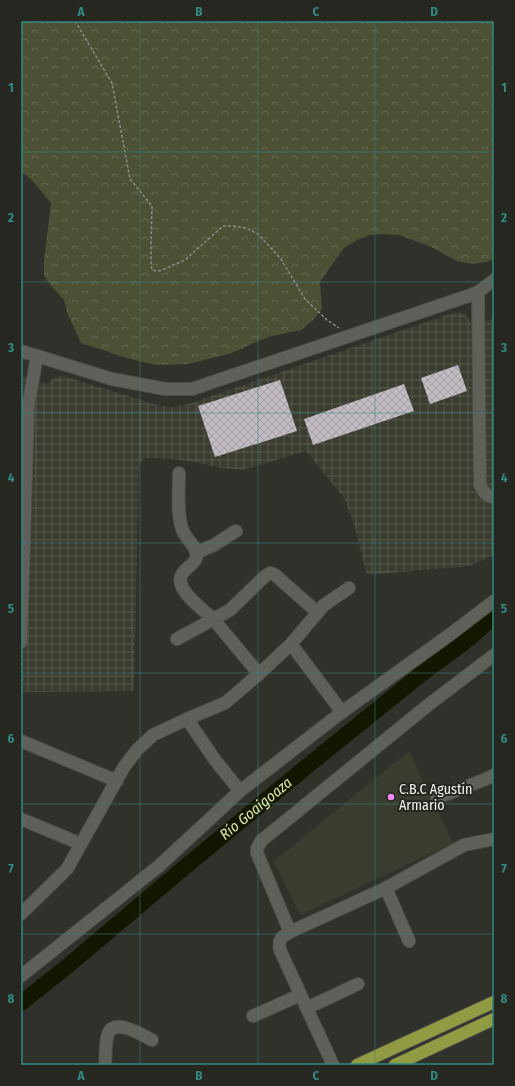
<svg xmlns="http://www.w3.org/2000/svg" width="515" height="1086" font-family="'Fira Sans Condensed',sans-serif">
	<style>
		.built { fill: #3a3c30 }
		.industrial { fill: url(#industrial-grid) }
		.forest { fill: url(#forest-crowns) }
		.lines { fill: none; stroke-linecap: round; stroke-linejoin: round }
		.river { stroke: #141700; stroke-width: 16 }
		.building { fill: url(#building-cross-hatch) }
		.minor-casing { stroke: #4d4e48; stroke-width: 14 }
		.major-casing { stroke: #4d4e48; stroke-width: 14 }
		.path { stroke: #8a8b86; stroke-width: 1.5; stroke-dasharray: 3 2; stroke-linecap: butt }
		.minor { stroke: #5f6059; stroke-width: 12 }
		.major { stroke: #919b43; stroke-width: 12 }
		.grid { fill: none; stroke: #318982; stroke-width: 1; stroke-opacity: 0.55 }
		.poi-dot { fill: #f18af4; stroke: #262721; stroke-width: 1.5 }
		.labels { text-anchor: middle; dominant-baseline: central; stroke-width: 4; stroke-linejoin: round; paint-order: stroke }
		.poi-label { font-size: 14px; fill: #f4f5f0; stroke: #262721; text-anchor: start }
		.water-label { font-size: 15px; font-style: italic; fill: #dde8a6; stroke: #262721 }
		.neatline { fill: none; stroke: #318982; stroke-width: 1.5 }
		.grid-label { font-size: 13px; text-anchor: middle; font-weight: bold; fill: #318982 }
	</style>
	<defs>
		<pattern id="industrial-grid" width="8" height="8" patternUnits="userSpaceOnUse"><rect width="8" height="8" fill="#3a3c30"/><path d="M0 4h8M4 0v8" fill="none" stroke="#57594e"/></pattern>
		<pattern id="forest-crowns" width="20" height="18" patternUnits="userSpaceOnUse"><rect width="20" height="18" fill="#4c5034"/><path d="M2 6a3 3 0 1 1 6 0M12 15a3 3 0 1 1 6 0" fill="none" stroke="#666a52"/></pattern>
		<pattern id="building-cross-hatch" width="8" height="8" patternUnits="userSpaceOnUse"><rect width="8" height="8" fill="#c1bac1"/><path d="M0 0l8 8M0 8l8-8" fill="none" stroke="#a39ea3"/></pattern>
	</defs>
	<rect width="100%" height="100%" fill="#30312b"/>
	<!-- built -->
	<path class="built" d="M409 751 453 843 300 915 274 861Z"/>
	<!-- industrial -->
	<path class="industrial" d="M456 312 465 314 472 324 494 319V555L469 566 367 575 354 524 344 498 306 451 243 470 222 468 189 461 159 458H146L139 463 134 691 21 692V376L47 384 55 377 63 376 161 406 174 407 188 404Z"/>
	<!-- forest -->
	<path class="forest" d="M21 21H494V259L486 262 472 264 457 261 429 246 399 235 384 234 370 235 357 240 344 248 320 282 322 309 313 320 301 330 272 336 258 341 232 353 188 364 157 365 143 362 127 358 81 343 68 315 64 300 53 288 44 276V261L51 203 31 179 21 172Z"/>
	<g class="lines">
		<!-- river -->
		<path class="river" id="s1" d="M21 1003 64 969 185 867 300 772 420 675 466 641 494 617"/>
	</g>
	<!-- building -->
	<g class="building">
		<path d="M458 365 467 391 430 404 421 378Z"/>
		<path d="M280 380 297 431 215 457 198 406Z"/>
		<path d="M404 384 414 411 313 445 304 419Z"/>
	</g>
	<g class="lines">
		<defs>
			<g id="minor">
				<path d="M478 292 480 485C483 492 487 497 494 497"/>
				<path d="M21 351 112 379 165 389H192L471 295 478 292 494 280"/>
				<path d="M179 473C179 488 176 520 184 533 187 539 193 544 196 551 201 566 176 568 181 584 184 596 205 611 214 620 229 638 244 656 259 674"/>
				<path d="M196 553 214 545 236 531"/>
				<path d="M177 639 230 610 264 577 270 573 274 574 317 612"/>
				<path d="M21 642 28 407 37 356"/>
				<path d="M291 644 342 712"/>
				<path d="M187 719 215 760 240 791"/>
				<path d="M21 741 117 781"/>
				<path d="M437 798 486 779 494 775"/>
				<path d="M21 819 81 844"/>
				<path d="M386 888 409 941"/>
				<path d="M21 914 67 869 124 767 137 750 153 735 187 719 225 703 259 674 291 644 324 605 349 588"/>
				<path d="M290 932 257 853V849L261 841 427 706 494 655"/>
				<path d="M21 976 159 866 240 791 342 712 448 636 494 601"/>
				<path d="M307 1008 358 984"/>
				<path d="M253 1016 300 995"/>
				<path d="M105 1065C106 1056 105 1042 108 1034 114 1017 142 1035 152 1040"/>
				<path d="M333 1065 280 950C278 939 281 937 290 932L386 888 464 845 494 839"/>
			</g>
			<g id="major">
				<path d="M357 1065 494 1002"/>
				<path d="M395 1065 494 1019"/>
			</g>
		</defs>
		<!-- minor casing -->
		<use href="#minor" class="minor-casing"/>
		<!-- major casing -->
		<use href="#major" class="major-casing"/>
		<!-- path -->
		<path class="path" d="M75 21 112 83 130 179 152 206 151 241V263L152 270 158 271 162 270 185 260 223 226H233L246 228 258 234 281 259 305 299 327 320 339 328"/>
		<!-- minor -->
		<use href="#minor" class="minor"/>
		<!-- major -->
		<use href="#major" class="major"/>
	</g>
	<!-- grid -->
	<path class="grid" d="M140 21V1065M258 21V1065M375 21V1065M21 152H494M21 282H494M21 413H494M21 543H494M21 673H494M21 804H494M21 934H494"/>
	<!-- markers -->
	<circle class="poi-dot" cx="391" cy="797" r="4"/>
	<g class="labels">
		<!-- poi labels -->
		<g class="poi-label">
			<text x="399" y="789">C.B.C Agustín<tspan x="399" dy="16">Armario</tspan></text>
		</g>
		<!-- water labels -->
		<g class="water-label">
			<text stroke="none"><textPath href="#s1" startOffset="305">Río Goaigoaza</textPath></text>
		</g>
	</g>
	<!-- border -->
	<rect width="515" height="1086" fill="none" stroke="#262721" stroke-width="44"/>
	<rect x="22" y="22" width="471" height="1042" class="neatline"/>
	<g class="grid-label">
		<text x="81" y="16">A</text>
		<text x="199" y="16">B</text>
		<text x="316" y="16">C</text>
		<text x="434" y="16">D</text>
		<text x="11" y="92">1</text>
		<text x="504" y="92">1</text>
		<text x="11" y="222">2</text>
		<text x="504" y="222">2</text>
		<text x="11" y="352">3</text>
		<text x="504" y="352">3</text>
		<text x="11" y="482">4</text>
		<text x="504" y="482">4</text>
		<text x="11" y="613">5</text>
		<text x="504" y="613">5</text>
		<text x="11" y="743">6</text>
		<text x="504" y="743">6</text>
		<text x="11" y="873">7</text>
		<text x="504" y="873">7</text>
		<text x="11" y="1003">8</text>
		<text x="504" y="1003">8</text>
		<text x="81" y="1080">A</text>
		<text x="199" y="1080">B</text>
		<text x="316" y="1080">C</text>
		<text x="434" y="1080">D</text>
	</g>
</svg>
